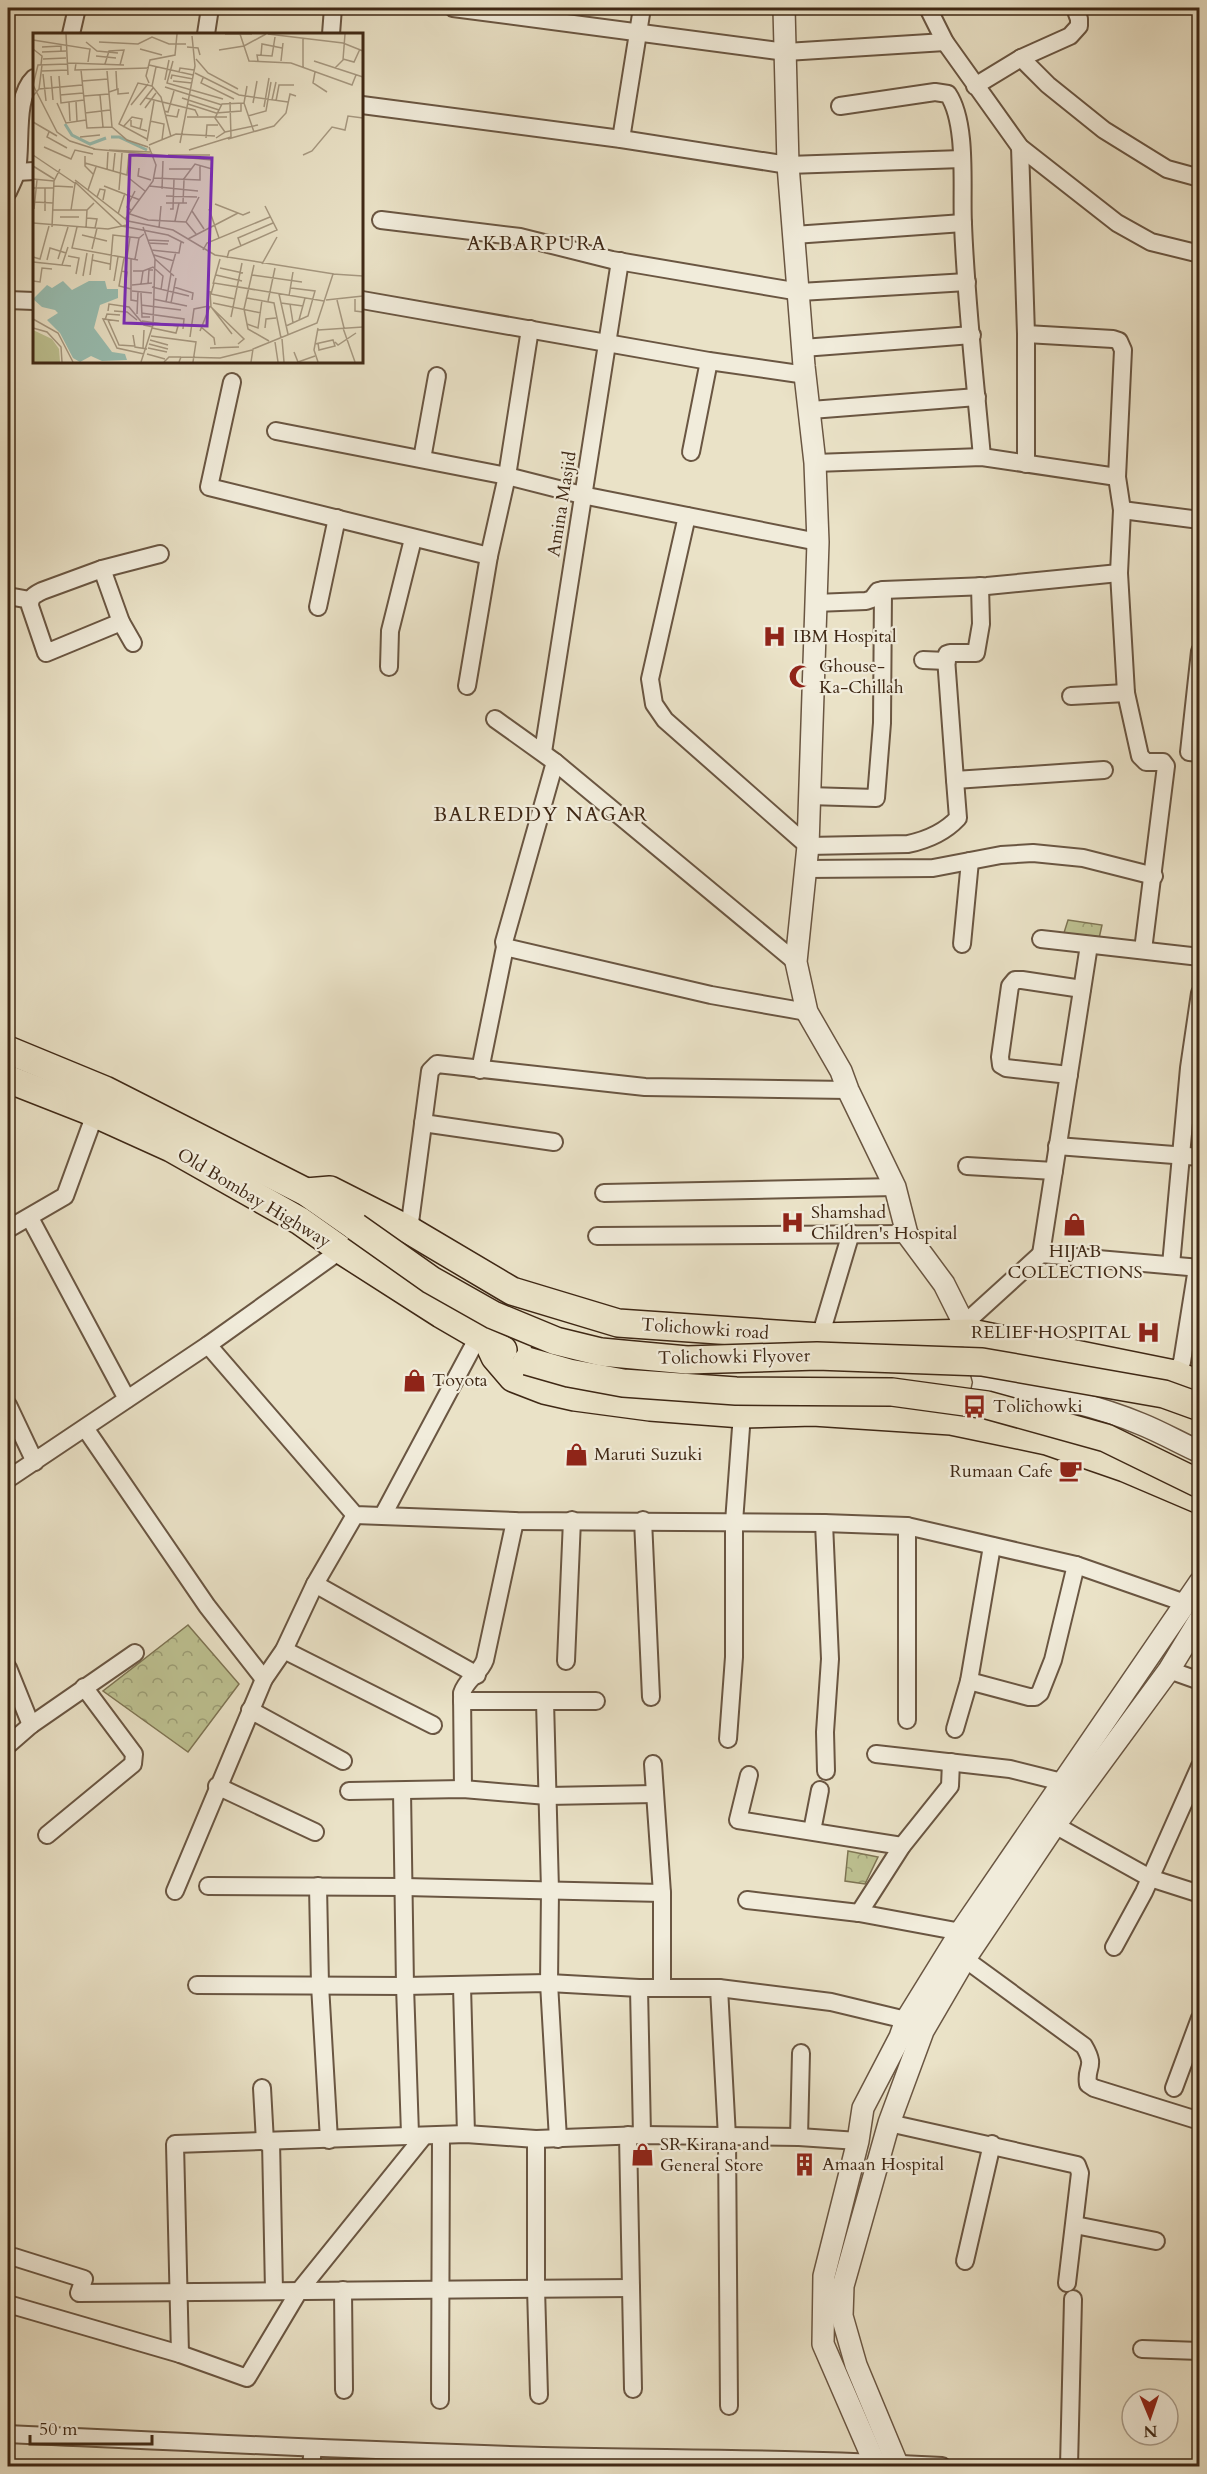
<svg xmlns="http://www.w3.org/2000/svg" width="1207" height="2474" font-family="Cardo,serif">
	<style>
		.park { fill: url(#park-crowns); stroke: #7e7453; stroke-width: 1.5 }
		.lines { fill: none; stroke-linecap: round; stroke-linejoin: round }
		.minor-casing { stroke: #6a5642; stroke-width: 20 }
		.tertiary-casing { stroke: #6a5642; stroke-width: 24 }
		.primary-casing { stroke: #3f2815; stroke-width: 30 }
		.minor { stroke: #f1ecdb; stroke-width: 16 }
		.tertiary { stroke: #f1ecdb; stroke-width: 21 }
		.primary { stroke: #eae2c7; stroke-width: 27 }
		.primary-bridge-casing { stroke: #3f2815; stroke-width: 30; stroke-linecap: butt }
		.primary-bridge { stroke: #eae2c7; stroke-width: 27 }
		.labels { text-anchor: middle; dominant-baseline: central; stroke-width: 4.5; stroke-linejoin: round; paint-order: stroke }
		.street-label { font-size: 18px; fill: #3f2815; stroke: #f1ecdb }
		.poi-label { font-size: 18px; fill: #3f2815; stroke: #f1ecdb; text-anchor: start }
		.neighbourhood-label { font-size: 20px; letter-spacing: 1.5px; fill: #3f2815; stroke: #f1ecdb }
		.inset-river { fill: none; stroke: #98beb2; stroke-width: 3 }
		.inset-road { fill: none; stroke: #a69880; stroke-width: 1.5 }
		.view { fill: #7b2cbf; fill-opacity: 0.15; stroke: #7b2cbf; stroke-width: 3 }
		.inset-edge { fill: none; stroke: #3f2815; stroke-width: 3 }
	</style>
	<defs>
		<pattern id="park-crowns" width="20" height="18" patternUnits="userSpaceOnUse" patternTransform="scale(1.5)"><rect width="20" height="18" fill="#bdc191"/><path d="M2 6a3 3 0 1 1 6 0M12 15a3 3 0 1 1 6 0" fill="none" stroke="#9b9d75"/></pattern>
	</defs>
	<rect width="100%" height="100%" fill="#eae2c7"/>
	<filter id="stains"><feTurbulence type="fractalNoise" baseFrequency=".00333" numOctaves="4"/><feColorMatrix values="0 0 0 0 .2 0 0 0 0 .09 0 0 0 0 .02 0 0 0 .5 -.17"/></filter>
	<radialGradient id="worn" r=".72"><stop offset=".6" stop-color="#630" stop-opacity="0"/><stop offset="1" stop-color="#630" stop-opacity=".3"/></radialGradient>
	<!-- park -->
	<g class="park">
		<path d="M1068 920 1102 925 1098 943 1062 939Z"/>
		<path d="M188 1625 239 1684 188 1752 103 1691Z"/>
		<path d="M848 1851 878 1857 865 1884 845 1881Z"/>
	</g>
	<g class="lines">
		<defs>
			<g id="minor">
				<path d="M453 8 786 52 945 42"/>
				<path d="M928 8 945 42 1020 147 1117 223 1151 242 1200 254"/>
				<path d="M71 34 77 8"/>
				<path d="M206 34 210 8"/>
				<path d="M331 34 333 8"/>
				<path d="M1021 58 1048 85 1104 130 1167 169 1200 178"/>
				<path d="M975 86 1021 58 1070 36 1079 26V19L1075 8"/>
				<path d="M362 105 621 139 788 165 962 159"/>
				<path d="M840 106 935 92 948 94C968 124 961 189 963 224 966 302 975 379 982 457"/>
				<path d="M621 139 642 8"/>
				<path d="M1020 147 1026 334V464"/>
				<path d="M17 172 34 171"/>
				<path d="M8 192C11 185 15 178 17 170 22 144 14 97 34 78"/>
				<path d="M381 220 520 237 612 260 800 292 967 282"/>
				<path d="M794 235 963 223"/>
				<path d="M8 300 34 301"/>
				<path d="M362 300 709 361 806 375"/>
				<path d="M1026 334 1113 339 1119 341 1123 350 1117 477 1122 510 1119 573 1126 693 1140 756 1146 762H1163L1166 766 1143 950"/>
				<path d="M803 348 972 335"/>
				<path d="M232 382 209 487 489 556"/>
				<path d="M811 410 977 397"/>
				<path d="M276 431 507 476 582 495 818 542"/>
				<path d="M691 452 709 361"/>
				<path d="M422 459 437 376"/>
				<path d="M815 463 982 457 1117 477"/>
				<path d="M1122 510 1200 520"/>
				<path d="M687 516 650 679 654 704 665 720 808 846 908 844C927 840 945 832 958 818L955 780"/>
				<path d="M102 569 121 622"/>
				<path d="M980 586 981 624 976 653H950L947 654 946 658 955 780 1104 770"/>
				<path d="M8 596 30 600"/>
				<path d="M815 603 866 601 872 599 878 591 883 590 987 586 1119 573"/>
				<path d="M318 607 337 518"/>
				<path d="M133 643 121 622 46 653 30 606C30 597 34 595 42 591L102 569 160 554"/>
				<path d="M1200 651 1189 752 1200 753"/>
				<path d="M923 660 947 661"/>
				<path d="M389 667 390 631 413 539"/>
				<path d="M467 686 489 556 507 476 530 329"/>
				<path d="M1071 696 1126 693"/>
				<path d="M495 719 555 762 796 962"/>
				<path d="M543 752 620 261"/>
				<path d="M808 796 876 798 882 723 883 590"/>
				<path d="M805 869 933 868 1001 855 1033 853 1083 858 1154 876"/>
				<path d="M1041 939 1200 957"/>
				<path d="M962 944 970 861"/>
				<path d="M505 947 711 995 807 1012"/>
				<path d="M480 1070 505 947 504 942 555 762"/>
				<path d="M1069 1075 1006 1068 1001 1065 1000 1057 1010 986 1015 980H1022L1082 989"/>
				<path d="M423 1123 554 1142"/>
				<path d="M1057 1146 1200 1157"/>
				<path d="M967 1166 1054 1171"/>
				<path d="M604 1193 895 1187"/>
				<path d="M30 1218 127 1399"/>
				<path d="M8 1229 65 1196 95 1114"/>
				<path d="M409 1230 430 1071 437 1064 645 1087 848 1090"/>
				<path d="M597 1236 907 1234"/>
				<path d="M1041 1254 1089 945"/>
				<path d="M1171 1265 1189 1068 1200 993"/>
				<path d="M964 1324 1041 1254 1200 1268"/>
				<path d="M820 1337 851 1233"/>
				<path d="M208 1345 355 1515 515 1521 824 1523 907 1526 1076 1565 1185 1603"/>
				<path d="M1174 1374 1182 1362 1197 1268"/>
				<path d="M8 1405 35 1462"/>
				<path d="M85 1428 207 1606 264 1679"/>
				<path d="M8 1479 208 1345 341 1250"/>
				<path d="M383 1515 478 1337"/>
				<path d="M643 1520 651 1697"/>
				<path d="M824 1523 830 1659 825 1732 826 1771"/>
				<path d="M907 1526V1720"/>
				<path d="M315 1584 477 1675"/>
				<path d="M284 1650 433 1725"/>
				<path d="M566 1661 572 1520"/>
				<path d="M8 1668 31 1725"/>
				<path d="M1169 1670 1200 1681"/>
				<path d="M969 1681 1029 1697H1035L1040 1693 1053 1660 1076 1565"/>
				<path d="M462 1701H545"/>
				<path d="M250 1710 343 1761"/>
				<path d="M955 1729 969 1681 992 1546"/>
				<path d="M728 1739 734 1657V1522L742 1414"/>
				<path d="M8 1745 31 1725 135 1653"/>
				<path d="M876 1754 1010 1769 1062 1782"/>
				<path d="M653 1764 662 1893V1987"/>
				<path d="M749 1775 738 1820 902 1846"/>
				<path d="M217 1786 315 1832"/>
				<path d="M463 1789 462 1693C466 1679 480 1674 485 1660L515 1521"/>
				<path d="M349 1791 463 1789 547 1796 655 1794"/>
				<path d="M402 1791 405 1986 410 2134"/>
				<path d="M1044 1819 1150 1878 1200 1894"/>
				<path d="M812 1831 820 1790"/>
				<path d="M47 1835 133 1764 134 1754 84 1687"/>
				<path d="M208 1886 405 1887 662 1893"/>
				<path d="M318 1886 320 1985 329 2140"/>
				<path d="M175 1891 264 1679 284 1650 315 1584 355 1515"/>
				<path d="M747 1900 859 1913 972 1934"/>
				<path d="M859 1913 902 1846 950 1786 951 1762"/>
				<path d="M1114 1947 1144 1892 1200 1766"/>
				<path d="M965 1959 1084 2046C1097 2068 1085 2066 1088 2084L1094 2088 1200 2121"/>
				<path d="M197 1985 405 1986 549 1983 639 1988H719L831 2002 906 2020 914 2026"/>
				<path d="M462 1986 466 2134"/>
				<path d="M639 1988 642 2135"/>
				<path d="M719 1988 727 2137 729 2406"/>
				<path d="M262 2088 265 2142"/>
				<path d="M1174 2088 1200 2018"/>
				<path d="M889 2123 1077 2165 1080 2173 1067 2283"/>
				<path d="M628 2135 633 2389"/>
				<path d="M799 2137 801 2053"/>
				<path d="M536 2139V2288L539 2395"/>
				<path d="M558 2139 549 1983 550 1890 545 1701H596"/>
				<path d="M271 2141 274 2291"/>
				<path d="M1075 2225 1156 2241"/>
				<path d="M14 2257 84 2279 79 2293 631 2288"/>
				<path d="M965 2261 992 2144"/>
				<path d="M343 2290 344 2390"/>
				<path d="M8 2304 180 2354 247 2378 299 2291 424 2136"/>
				<path d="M1142 2349 1200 2351"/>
				<path d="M180 2354 175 2144 466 2134 536 2139 642 2135 799 2137 858 2141"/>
				<path d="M440 2400 441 2135"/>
				<path d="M8 2434C186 2442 364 2451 543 2456 676 2459 809 2458 942 2466"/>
				<path d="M311 2466 313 2448"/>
				<path d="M1069 2466 1073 2299"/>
			</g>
			<g id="tertiary">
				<path d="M784 8 788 165 804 366 815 463 818 542 808 846 796 962 807 1012 841 1071 848 1090 895 1187 907 1234 944 1284 964 1324 971 1333 984 1382 976 1419"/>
				<path d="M984 1382C1036 1393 1091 1403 1141 1424 1161 1432 1180 1443 1200 1452"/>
				<path d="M876 2466 823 2344 824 2276 858 2141 863 2108 900 2037 906 2020 961 1931 1200 1582"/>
				<path d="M898 2466 856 2365 842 2316 843 2286 889 2123 923 2031 965 1959 1055 1825 1169 1670 1200 1619"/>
			</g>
			<g id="primary">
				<path d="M8 1050 105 1090 306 1192 356 1227"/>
				<path d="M8 1079 87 1110 171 1148 300 1221 341 1250 441 1314 503 1350"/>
				<path d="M306 1192 330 1190 409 1230 512 1291 618 1323 820 1337 971 1333 1174 1374 1200 1385"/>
				<path d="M488 1342 495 1357 513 1378 544 1390 575 1397 650 1407 742 1414 813 1412 951 1421 1047 1441 1125 1468 1200 1500"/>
			</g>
		</defs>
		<!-- minor casing -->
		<use href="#minor" class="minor-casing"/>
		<!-- tertiary casing -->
		<use href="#tertiary" class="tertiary-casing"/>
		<!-- primary casing -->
		<use href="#primary" class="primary-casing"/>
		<!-- minor -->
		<use href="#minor" class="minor"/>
		<!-- tertiary -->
		<use href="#tertiary" class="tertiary"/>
		<!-- primary -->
		<use href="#primary" class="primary"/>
		<defs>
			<g id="primary-bridge">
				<path d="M356 1227 431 1280 493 1315 556 1341 601 1352 687 1360 817 1356 982 1362 1164 1394 1200 1407"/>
				<path d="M527 1361 569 1373 623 1383 736 1391 892 1392 987 1405 1106 1438 1200 1484"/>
			</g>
		</defs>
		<!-- primary-bridge casing -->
		<use href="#primary-bridge" class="primary-bridge-casing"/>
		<!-- primary-bridge -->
		<use href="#primary-bridge" class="primary-bridge"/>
	</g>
	<!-- icons -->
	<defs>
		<symbol id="hospital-bare" viewBox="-9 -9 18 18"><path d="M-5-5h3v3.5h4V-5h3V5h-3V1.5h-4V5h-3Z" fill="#8f2418" stroke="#f1ecdb" stroke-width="2.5" paint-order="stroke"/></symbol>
		<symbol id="mosque-bare" viewBox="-9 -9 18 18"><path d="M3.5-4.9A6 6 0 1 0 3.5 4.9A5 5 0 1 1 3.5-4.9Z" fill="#8f2418" stroke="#f1ecdb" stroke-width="2.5" paint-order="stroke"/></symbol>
		<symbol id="shop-bare" viewBox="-9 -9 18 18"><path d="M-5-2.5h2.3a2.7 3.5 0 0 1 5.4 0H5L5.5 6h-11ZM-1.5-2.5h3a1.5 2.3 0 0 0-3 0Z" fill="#8f2418" stroke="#f1ecdb" stroke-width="2.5" paint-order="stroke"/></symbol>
		<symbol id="bus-bare" viewBox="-9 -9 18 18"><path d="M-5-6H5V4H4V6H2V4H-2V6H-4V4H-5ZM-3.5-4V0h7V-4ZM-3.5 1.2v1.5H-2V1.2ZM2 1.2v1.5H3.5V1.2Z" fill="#8f2418" stroke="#f1ecdb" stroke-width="2.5" paint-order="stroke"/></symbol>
		<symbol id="cafe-bare" viewBox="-9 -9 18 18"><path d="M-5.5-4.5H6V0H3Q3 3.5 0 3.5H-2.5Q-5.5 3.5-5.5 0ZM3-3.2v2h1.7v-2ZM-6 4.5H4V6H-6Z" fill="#8f2418" stroke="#f1ecdb" stroke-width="2.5" paint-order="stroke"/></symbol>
		<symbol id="building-bare" viewBox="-9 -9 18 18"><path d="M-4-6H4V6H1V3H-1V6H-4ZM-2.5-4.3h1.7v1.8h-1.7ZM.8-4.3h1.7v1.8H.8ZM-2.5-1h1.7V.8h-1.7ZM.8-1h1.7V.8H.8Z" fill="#8f2418" stroke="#f1ecdb" stroke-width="2.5" paint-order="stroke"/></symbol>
	</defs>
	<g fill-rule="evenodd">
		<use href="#hospital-bare" x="758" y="620" width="33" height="33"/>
		<use href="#mosque-bare" x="784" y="660" width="33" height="33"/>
		<use href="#hospital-bare" x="776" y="1206" width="33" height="33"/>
		<use href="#shop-bare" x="1058" y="1208" width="33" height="33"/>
		<use href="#hospital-bare" x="1132" y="1316" width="33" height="33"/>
		<use href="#shop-bare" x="398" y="1364" width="33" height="33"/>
		<use href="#bus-bare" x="958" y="1390" width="33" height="33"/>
		<use href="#shop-bare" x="560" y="1438" width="33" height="33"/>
		<use href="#cafe-bare" x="1054" y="1454" width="33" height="33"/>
		<use href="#shop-bare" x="626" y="2138" width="33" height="33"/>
		<use href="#building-bare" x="788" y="2148" width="33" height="33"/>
	</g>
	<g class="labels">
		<!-- street labels -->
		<g class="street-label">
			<text transform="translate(562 504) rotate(-81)">Amina Masjid</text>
			<text transform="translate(254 1198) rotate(31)">Old Bombay Highway</text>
			<text transform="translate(705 1329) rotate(4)">Tolichowki road</text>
			<text transform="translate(734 1357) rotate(-1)">Tolichowki Flyover</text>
		</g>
		<!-- poi labels -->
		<g class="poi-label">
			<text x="793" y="636">IBM Hospital</text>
			<text x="819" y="666">Ghouse-<tspan x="819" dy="21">Ka-Chillah</tspan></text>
			<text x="811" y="1212">Shamshad<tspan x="811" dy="21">Children's Hospital</tspan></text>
			<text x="1075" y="1251" text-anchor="middle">HIJAB<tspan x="1075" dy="21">COLLECTIONS</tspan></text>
			<text x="1131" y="1332" text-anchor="end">RELIEF HOSPITAL</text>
			<text x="432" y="1380">Toyota</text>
			<text x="993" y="1406">Tolichowki</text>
			<text x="594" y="1454">Maruti Suzuki</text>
			<text x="1053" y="1471" text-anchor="end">Rumaan Cafe</text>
			<text x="660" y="2144">SR Kirana and<tspan x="660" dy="21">General Store</tspan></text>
			<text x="822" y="2164">Amaan Hospital</text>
		</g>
		<!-- neighbourhood labels -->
		<g class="neighbourhood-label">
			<text x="537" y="243">AKBARPURA</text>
			<text x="541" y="814">BALREDDY NAGAR</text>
		</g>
	</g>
	<!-- overview -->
	<g transform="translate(33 33)">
		<rect width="330" height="330" fill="#eae2c7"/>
		<path d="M0 297 19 306 26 316 27 329H0Z" fill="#bdc191"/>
		<path d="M30 248 39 257 56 248H72L74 256H85V265L67 272 61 295 79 319 92 321 94 327 69 328 58 323 47 329 40 325 27 300 14 287 25 280 22 277 9 274 0 266 14 252 19 255Z" fill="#98beb2"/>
		<path class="inset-river" d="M32 91 39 102 57 111 73 105M78 104H86L114 117"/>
		<path class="inset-road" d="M33 1 35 42M192 1H219M207 1 216 28 258 30 319 52 323 42M235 1 310 10 330 18M0 7 57 16 55 29M53 9 64 18 85 20M66 9 105 11 119 4 136 11H153M9 14 28 13V18M154 14 165 15 167 22M0 16 9 23 8 32M107 16 129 22M186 17 211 13 233 1M9 19 33 18M228 22 229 11 249 15M63 23 83 25M10 26 33 25M163 26 175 40 205 56M310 26 321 29 327 16M140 28 134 50 190 66M225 28 224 22 239 23 242 4M248 28 250 10M281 28 330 44M35 30 91 32M43 30 42 37 116 35M72 31 76 18 91 17 87 32M116 32 160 42M123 34 119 53 128 64 138 104M270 34V6M302 35 310 27 312 1M48 37 54 95 79 94M9 38 35 37M74 38 79 94M83 38 84 57M146 39 147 35 161 37M282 39 280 50 294 59M162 40 206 62 255 69M10 41 13 68M18 43 20 67M26 43 28 70 51 67M170 45 168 50 201 66M138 46 139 42 160 46M132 47 136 27M49 48 75 46M140 48 159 50M116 50 113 43 117 27 142 22 144 1M0 52 24 99 37 108 62 116M0 52 5 32 35 31M214 53 211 70 221 99M132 54 189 72M6 56 9 32M76 59 85 56V61L96 60M27 62 50 60M67 62 70 94M0 63 6 56 49 52M51 63 76 61M113 65 162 77 165 83M149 65 186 77M239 67 243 49M43 68 44 88M243 68 246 52H261M36 69 37 88M24 70 33 90 53 87M220 70 224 48M155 71 183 80 208 78V70M98 72 115 51M107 72 120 55M231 74 236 45M112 75 123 60M131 78 135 79 141 58M52 80 77 77M132 82 144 84 146 76M215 83 233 78 238 49M154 84H194M98 87V93L114 98M117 88 131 91 129 107M0 89 24 103M79 94 94 107 115 114M90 94 99 84 109 86 107 96M16 99 14 104 34 115M192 99 225 92M47 104 67 102M173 105 174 92H185M183 105 192 99 182 85 189 71 211 70M114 106 86 91 105 50 119 53M195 106 241 93 253 80 257 61 263 63M114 108 121 68M147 110 162 33 159 3M116 112 143 101 182 103M11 114 38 126 42 117 60 121M60 116 179 127V136L162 131 150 147M76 117 117 119M156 117 198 104 197 69M0 122 43 151M135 122H177M270 122 279 118 299 94 312 97 315 83 330 85M52 123V133L60 141M52 130 94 142 96 121M0 133 21 146M106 135 105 143 118 147M136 136H158M74 137 75 119M80 139 82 120M120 145 167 147V133M0 146 21 148M97 146 112 158M42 147 95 188 140 197 182 222 301 241M42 149 89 193 135 202 151 210M21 153 40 154M71 153 107 167M116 153 165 158M0 155H21M129 156 130 128M55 157 63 134M86 157 89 120M133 163 164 164M64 164 67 156 72 157 70 167M2 169 20 170M133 170H154M150 170 151 147M182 171 210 182 217 179M1 176 4 147M137 176H140L141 146M176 176 186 205M20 177H54L61 170M38 177 42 151M98 177 94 174 102 158M12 178V155M159 178 171 196M85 181 92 160M97 181 115 187 153 189 163 201M27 184H46M54 185 64 186 62 195M142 188 146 170M153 189 166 164M0 190 75 196 94 192 93 185 120 148 123 132 116 114M19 194 21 148 27 136M44 194 39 215 105 227M53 195 54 177M126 195 128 173M49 202 74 208M155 206 205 180M115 207 136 208M115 210 135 211M208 213 205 205 240 190M59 216 64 195M118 217 146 220 148 209M170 217 174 210 237 184M121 222 141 228M35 223 46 225 43 241M0 224 7 226 16 193M91 225 86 253 98 256M94 225 97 204M194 225 196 218 244 197 232 173M25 226 35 194M98 226V267L104 268M102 226 106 205M122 226 141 243M14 227 17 215 33 220M59 227 77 231M0 229 38 233M229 231 244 204M29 232 35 214M221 232 211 276 215 296 236 308M187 235 210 240M77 237 80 202 106 205 111 201M88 238 94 239 92 255M100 238H110L108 251M110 238 120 234 130 243 128 257M137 240 143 219M57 242 60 221M183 242 209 248M219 242 269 249M50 243 54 220M0 248 7 249 9 235 19 236M81 248 85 224M115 251 116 237H120M180 251 187 226M99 252 119 250M119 254 156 263M141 254 160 260 159 267M99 258 119 260M177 258 178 274 211 306 205 311M108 260 109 284H117M246 261 255 301M256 263 260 239M214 265 241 270 248 305M120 266 154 273M202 266 178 261 181 250 291 268M322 266V278L330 279M293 267 330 263M304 267 311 295M235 268 242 235M330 268V287M133 269 138 241M138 270 143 245M180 270 228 280M248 270 270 273M257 271 260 290M108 272 148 277M179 275 199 301M75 278 76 271 96 274 111 292 120 294M81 278 94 279 104 287M108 280 151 286 150 296M104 281 105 259M198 284 209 230M0 286 25 300 40 329M72 287 74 281 87 282M75 287 86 312 101 313M266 287 272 265M86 288 70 286 84 315 111 321M109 288 145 293 143 300 119 295M214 291 225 295 229 267M253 293 275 283 282 258 258 255M168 294 181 305 182 312M0 295 14 299 28 314 29 329M232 295 233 286 243 285M285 295 281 317 285 329M310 295 322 329M285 297 330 294M167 298 177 273M100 302 102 314 114 316M118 303 163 309 160 329M157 304 161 276 176 273M249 306 251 329M117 307 135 312M242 309 245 329M302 309 305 312 323 300M116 311 135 316M282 311 300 307 302 313 286 317 285 310M110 315 111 297M115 315 134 319M177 315 206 314M261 319 265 329 282 323M114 321 132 326M108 329 120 292 122 226 110 194M131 329 136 324H148M146 329 148 324 187 325 219 317M218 329 220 316 284 290 300 241 330 243"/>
		<path class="view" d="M97 122 179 125 174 293 91 290Z"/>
		<rect width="330" height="330" class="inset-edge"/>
	</g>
	<!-- margin -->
	<rect width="1207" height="2474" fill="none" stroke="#eae2c7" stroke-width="30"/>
	<rect x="9" y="9" width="1189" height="2456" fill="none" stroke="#3f2815" stroke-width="3"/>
	<rect x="15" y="15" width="1177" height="2444" fill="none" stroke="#3f2815" stroke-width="1.5"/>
	<!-- north arrow -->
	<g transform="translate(1150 2417) rotate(178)"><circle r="28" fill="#f1ecdb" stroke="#aa9e8c" stroke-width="1.5"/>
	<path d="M0-4.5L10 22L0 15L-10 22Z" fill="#8f2418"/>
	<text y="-9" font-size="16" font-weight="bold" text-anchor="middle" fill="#3f2815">N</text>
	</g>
	<!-- scale -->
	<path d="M30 2435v9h122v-9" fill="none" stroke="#3f2815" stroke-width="3"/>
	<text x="39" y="2435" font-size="18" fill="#3f2815" stroke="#f1ecdb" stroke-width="4.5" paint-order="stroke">50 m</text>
	<rect width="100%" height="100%" filter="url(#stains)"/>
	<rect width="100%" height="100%" fill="url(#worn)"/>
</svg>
